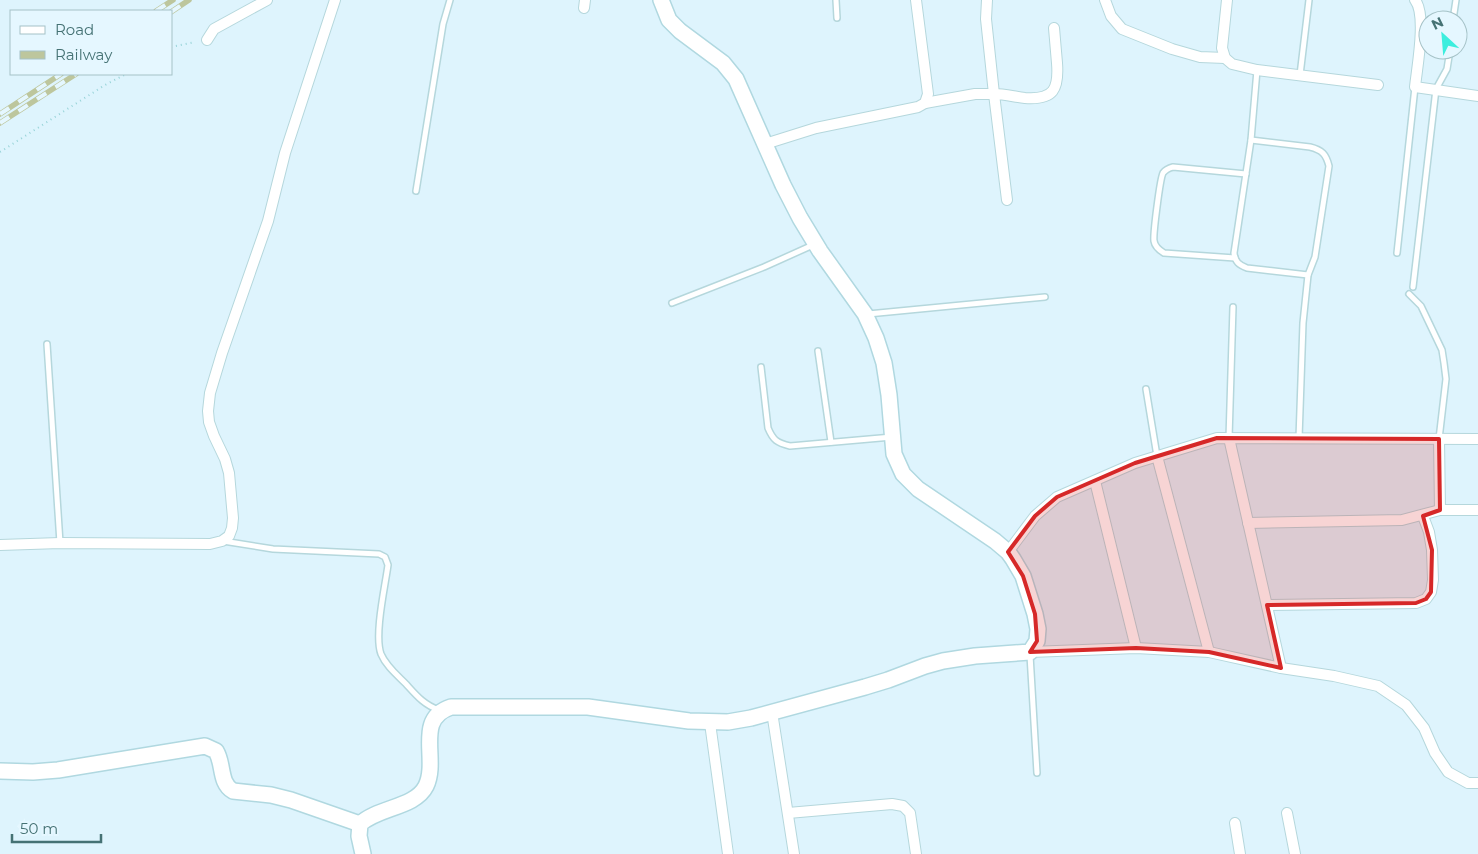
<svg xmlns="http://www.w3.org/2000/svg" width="1478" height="854" font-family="Montserrat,sans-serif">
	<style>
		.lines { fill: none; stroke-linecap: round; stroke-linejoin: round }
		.lane-casing { stroke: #b5d7dc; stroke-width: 8 }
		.street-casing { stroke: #b5d7dc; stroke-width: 12 }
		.secondary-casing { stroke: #b0d8e0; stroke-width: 18 }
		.path { stroke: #98d3d8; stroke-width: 2; stroke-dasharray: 1 4; stroke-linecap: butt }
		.lane { stroke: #fff; stroke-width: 5 }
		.street { stroke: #fff; stroke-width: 10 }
		.secondary { stroke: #fff; stroke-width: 15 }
		.rail-casing { stroke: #bdc69d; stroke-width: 5.5 }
		.rail { stroke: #e5f7ff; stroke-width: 4; stroke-dasharray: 11; stroke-linecap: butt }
		.marked { fill: #d62828; fill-opacity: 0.2; stroke: #d62828; stroke-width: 4; stroke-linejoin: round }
	</style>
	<rect width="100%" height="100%" fill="#def4fd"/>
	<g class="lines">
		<defs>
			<g id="lane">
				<path d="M836 0 837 18"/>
				<path d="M1453 20 1456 0"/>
				<path d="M1257 70 1251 140 1234 253C1235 262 1239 265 1247 268L1308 275"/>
				<path d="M1300 75 1309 0"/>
				<path d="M1251 140 1310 147C1322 150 1326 154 1329 166L1315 257 1308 275 1303 323 1299 438"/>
				<path d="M416 191 443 24 450 0"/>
				<path d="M1397 253 1415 87"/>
				<path d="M1235 258 1164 253C1159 250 1155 247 1154 241 1153 234 1160 179 1163 173 1166 169 1169 168 1173 167L1246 174"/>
				<path d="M1413 287 1436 89 1447 69 1450 50"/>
				<path d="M1409 294 1421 306 1442 350 1444 363 1446 379 1439 439"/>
				<path d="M672 303 764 267 813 245"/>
				<path d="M868 314 1045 297"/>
				<path d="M47 344 60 543"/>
				<path d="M818 351 831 442"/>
				<path d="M761 367 768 428C773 440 777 443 790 446L892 437"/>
				<path d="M1146 389 1157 456"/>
				<path d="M1229 438 1233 307"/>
				<path d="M223 541 273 549 379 554 385 557 388 565C385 587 374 635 381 654 386 666 397 675 406 684 416 695 424 705 439 710"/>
				<path d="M1030 655 1037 773"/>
			</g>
			<g id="street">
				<path d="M1105 0 1111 16 1122 29 1172 49 1200 57 1225 58"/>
				<path d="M1227 0 1222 48 1225 58 1232 64 1257 70 1378 85"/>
				<path d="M1415 0C1427 15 1417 67 1415 87L1478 96"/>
				<path d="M584 8 585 0"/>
				<path d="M207 40 214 29 267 0"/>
				<path d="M925 103 975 94H994L986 19 987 0"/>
				<path d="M765 144 816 128 918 107 925 103 928 94 916 0"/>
				<path d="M1007 200 994 94C1005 94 1015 97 1025 98 1054 100 1059 89 1057 63 1056 51 1055 40 1054 28"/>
				<path d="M1229 438 1281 668"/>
				<path d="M1439 439 1440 510H1478"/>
				<path d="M1157 456 1209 652"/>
				<path d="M1095 481 1136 648"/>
				<path d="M1248 523 1402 520 1440 510"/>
				<path d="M0 545 60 543 210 544 222 541 229 536 232 528 233 518 229 473 225 459 214 436 209 422 208 411 210 393 222 353 268 221 285 153 335 0"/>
				<path d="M1008 552 1035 516 1057 497 1135 463 1217 438 1478 439"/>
				<path d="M1267 605 1416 603 1426 599 1431 592 1433 580 1432 550 1429 532 1423 516"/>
				<path d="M1030 652 1136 648 1209 652 1281 668 1334 676 1378 686 1406 705 1424 728 1435 753 1448 772 1468 783H1478"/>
				<path d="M772 712 794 854"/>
				<path d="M710 723 728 854"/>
				<path d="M788 813 892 804 903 806 910 813 916 854"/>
				<path d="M1287 813 1295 854"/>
				<path d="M1235 823 1240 854"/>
			</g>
			<g id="secondary">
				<path d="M0 771 33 772 58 770 205 746 216 751C224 764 219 783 233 791L271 795 291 800 360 824"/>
				<path d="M363 854 359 836 360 824C378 807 415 808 426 786 439 759 414 719 451 707H588L689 721 728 722 751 718 865 687 888 680 925 666 943 661 975 656 1030 652 1037 641 1038 629 1035 614 1023 576 1013 559 1008 552 995 541 918 489 903 474 894 454 889 395 884 363 876 338 865 314 820 251 800 218 783 185 736 79 723 63 680 31 669 20 661 0"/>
			</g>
		</defs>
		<!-- lane casing -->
		<use href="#lane" class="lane-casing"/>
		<!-- street casing -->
		<use href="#street" class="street-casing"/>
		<!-- secondary casing -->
		<use href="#secondary" class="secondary-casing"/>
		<!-- path -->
		<g class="path">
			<path d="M171 47 195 42"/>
			<path d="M0 152 105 85 126 74"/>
		</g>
		<!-- lane -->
		<use href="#lane" class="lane"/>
		<!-- street -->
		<use href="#street" class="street"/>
		<!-- secondary -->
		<use href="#secondary" class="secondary"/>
		<defs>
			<g id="rail">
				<path d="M156 11 173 0"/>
				<path d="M171 12 189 0"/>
				<path d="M0 114 61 74"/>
				<path d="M0 123 76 74"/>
			</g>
		</defs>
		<!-- rail casing -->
		<use href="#rail" class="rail-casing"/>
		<!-- rail -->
		<use href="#rail" class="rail"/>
	</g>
	<!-- marked area -->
	<path class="marked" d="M1217 438 1439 439 1440 510 1423 516 1432 550 1431 592 1426 599 1416 603 1267 605 1281 668 1209 652 1136 648 1030 652 1037 641 1035 614 1023 576 1008 552 1035 516 1057 497 1135 463Z"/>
	<!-- legend -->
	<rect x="10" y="10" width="162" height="65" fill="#e5f7ff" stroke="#a5c2c7"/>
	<rect x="20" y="26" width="25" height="8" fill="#ffffff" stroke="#a5c2c7"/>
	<text x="55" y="35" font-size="15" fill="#457274">Road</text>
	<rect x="20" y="51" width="25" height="8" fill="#bdc69d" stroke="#a5c2c7"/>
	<text x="55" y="60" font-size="15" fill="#457274">Railway</text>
	<!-- north arrow -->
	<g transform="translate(1443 35) rotate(334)"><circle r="24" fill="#e5f7ff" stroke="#a5c2c7"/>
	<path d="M0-4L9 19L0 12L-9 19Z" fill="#3ceede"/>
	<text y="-8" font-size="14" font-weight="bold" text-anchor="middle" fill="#457274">N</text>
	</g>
	<!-- scale -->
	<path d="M12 834v8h89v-8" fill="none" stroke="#457274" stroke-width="2.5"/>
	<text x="20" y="834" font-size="15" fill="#457274" stroke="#e5f7ff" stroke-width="4" paint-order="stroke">50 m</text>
</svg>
